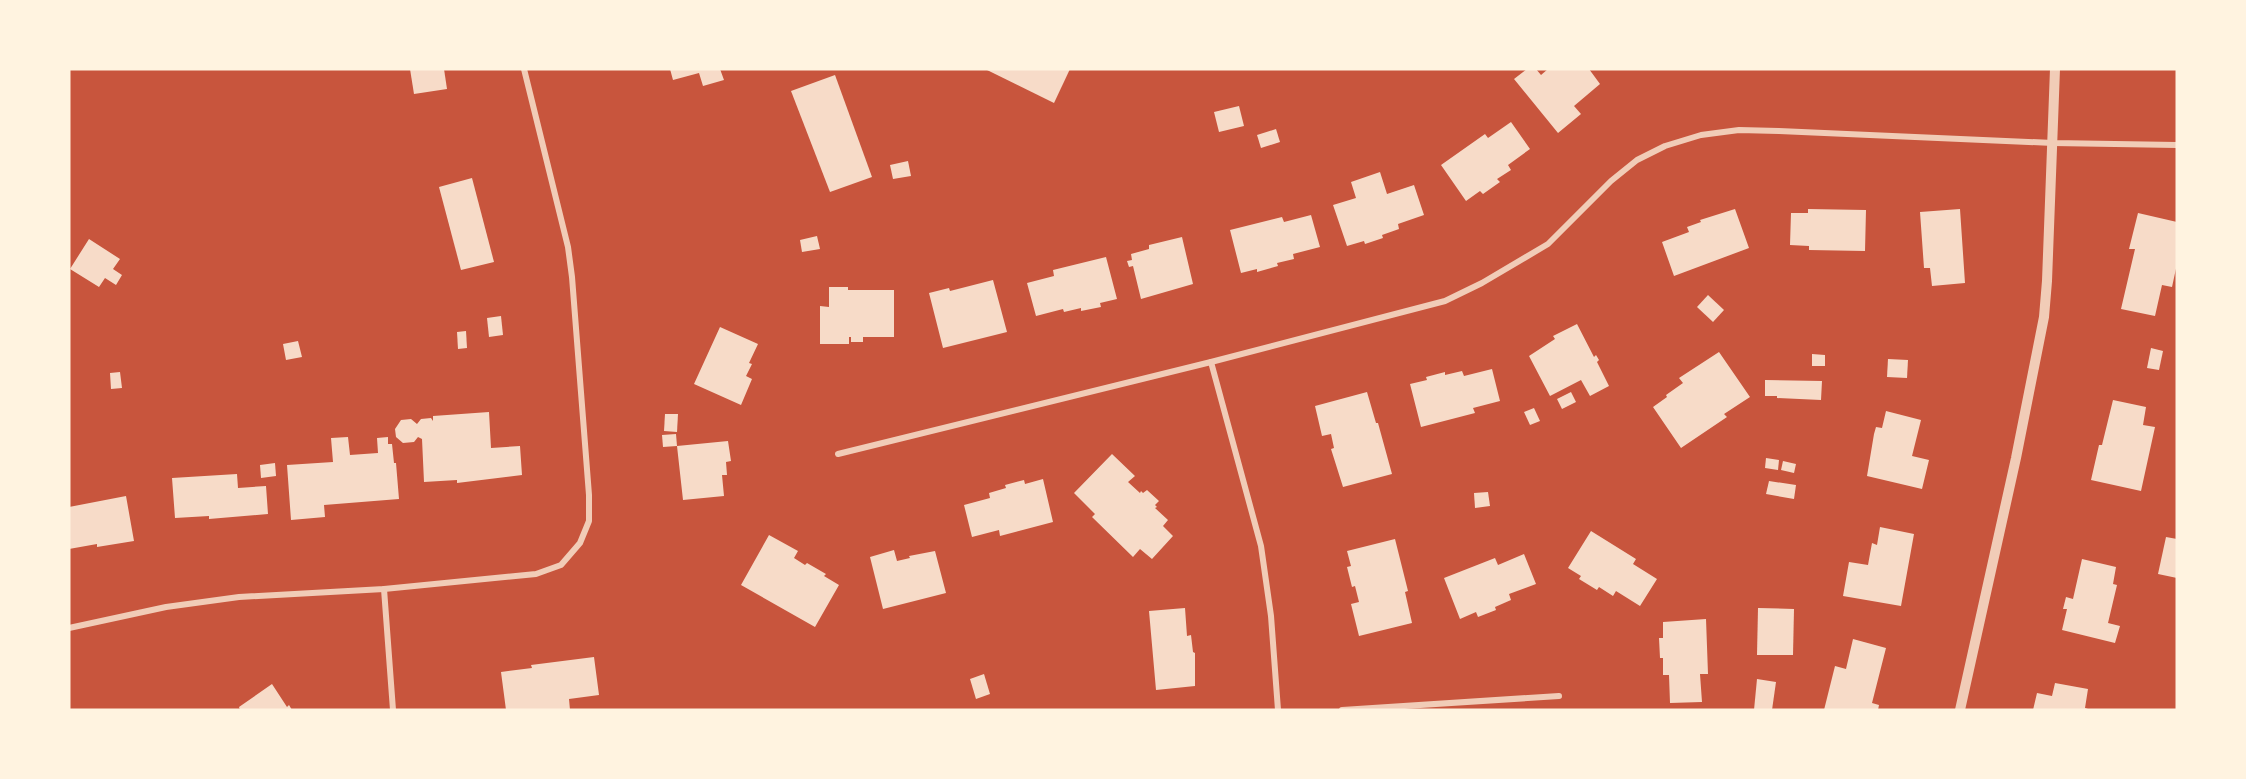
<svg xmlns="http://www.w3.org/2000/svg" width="2246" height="779" font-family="'Source Serif 4',serif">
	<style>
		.building { fill: #f7dbc8 }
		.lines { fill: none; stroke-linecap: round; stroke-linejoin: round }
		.minor { stroke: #f1ccb7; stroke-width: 6 }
		.tertiary { stroke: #f1ccb7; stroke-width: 10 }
	</style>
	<rect width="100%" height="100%" fill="#c8553d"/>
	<!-- building -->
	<g class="building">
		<path d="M410 69H444L447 89 414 94Z"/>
		<path d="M670 69H720L724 80 703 86 699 73 673 80Z"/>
		<path d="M985 69H1070L1054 103Z"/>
		<path d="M1527 69H1536L1541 75 1548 69H1589L1600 84 1574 106 1581 114 1558 133 1514 79Z"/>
		<path d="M835 75 872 177 830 192 791 91Z"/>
		<path d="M1239 106 1244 126 1219 132 1214 112Z"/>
		<path d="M1511 122 1530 149 1508 165 1511 170 1497 179 1500 182 1483 194 1480 191 1466 201 1441 165 1485 134 1488 138Z"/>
		<path d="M1276 129 1280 142 1261 148 1257 135Z"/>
		<path d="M908 161 911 176 893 179 890 165Z"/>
		<path d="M1380 172 1387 194 1414 185 1424 215 1398 224 1399 229 1382 235 1383 238 1365 244 1364 241 1347 246 1333 205 1356 198 1351 182Z"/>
		<path d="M472 178 494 262 461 270 439 187Z"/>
		<path d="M1735 209 1749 248 1674 276 1662 242 1689 232 1687 227 1701 222 1700 220Z"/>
		<path d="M1808 209 1866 210 1865 251 1809 250V246L1790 245 1791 213H1808Z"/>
		<path d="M1960 209 1965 283 1932 286 1930 268H1924L1920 212Z"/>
		<path d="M2138 213 2177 222V264L2172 287 2162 285 2155 316 2121 309 2135 249H2129Z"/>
		<path d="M1311 215 1320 247 1293 254 1294 259 1277 263 1278 266 1257 272V269L1241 273 1230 230 1282 217 1284 222Z"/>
		<path d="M817 236 820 249 802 252 800 240Z"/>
		<path d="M1182 237 1193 284 1141 299 1133 266 1129 267 1127 261 1132 260 1131 254 1149 249V245Z"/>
		<path d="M89 239 120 259 113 269 122 275 116 285 105 278 99 287 70 269Z"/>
		<path d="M1106 257 1117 299 1100 303 1101 307 1081 311V308L1064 312 1063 309 1036 316 1027 283 1054 276 1053 270Z"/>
		<path d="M993 280 1007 332 943 348 929 293 949 288 950 291Z"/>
		<path d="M829 287H848V290H894V337H863V342H851V337H849V344H820V306L829 307Z"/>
		<path d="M1708 295 1724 310 1713 322 1697 307Z"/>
		<path d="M501 316 503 335 489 337 487 318Z"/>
		<path d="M1577 324 1594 357 1596 355 1599 360 1597 362 1609 386 1590 396 1581 380 1550 396 1529 356 1555 339 1553 336Z"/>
		<path d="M720 327 758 344 749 363 752 364 746 376 752 379 741 405 694 384Z"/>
		<path d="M466 331 467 348 458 349 457 332Z"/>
		<path d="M298 341 302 357 286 360 283 344Z"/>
		<path d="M2151 348 2163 351 2159 370 2147 368Z"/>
		<path d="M1719 352 1750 397 1724 414 1727 417 1681 448 1653 407 1667 397 1666 395 1683 383 1679 378Z"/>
		<path d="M1812 354 1825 355V366H1812Z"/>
		<path d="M1888 359 1908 360 1907 378 1887 377Z"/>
		<path d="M1492 369 1500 401 1473 408 1475 413 1421 427 1410 384 1427 380 1426 377 1445 372V375L1462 371 1464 376Z"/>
		<path d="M120 372 122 388 111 389 110 373Z"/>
		<path d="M1765 380 1822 381 1821 400 1777 398V396H1765Z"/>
		<path d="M1367 392 1376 423H1378L1392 474 1343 487 1331 449 1334 448 1331 434 1322 436 1315 406Z"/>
		<path d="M1571 392 1576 402 1562 409 1557 399Z"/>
		<path d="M2113 400 2146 407 2143 425 2155 427 2141 491 2091 480 2099 445H2102Z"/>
		<path d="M1534 408 1540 421 1530 425 1524 412Z"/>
		<path d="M1886 411 1921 420 1912 456 1929 460 1922 489 1867 476 1874 434 1876 427 1882 428Z"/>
		<path d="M489 412 491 448 520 446 522 475 457 483V480L424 482 422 439 418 437 414 442 403 443 396 437 395 429 401 420 411 419 417 424 421 419 431 418 433 421V416Z"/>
		<path d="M665 414H678L677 432 664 431Z"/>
		<path d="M676 434 677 446 663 447 662 435Z"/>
		<path d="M348 437 350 455 378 453 377 438 388 437V444H392L394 463H396L399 499 324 505 325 517 291 520 287 465 333 462 331 438Z"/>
		<path d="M728 441 731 461 726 462 727 475H722L724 496 683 500 677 446Z"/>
		<path d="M1112 454 1135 476 1128 482 1140 493 1141 491 1143 493 1147 490 1159 501 1155 505 1157 507 1155 508 1168 520 1163 526 1173 536 1152 559 1140 549 1133 557 1092 517 1095 514 1074 493Z"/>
		<path d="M1766 458 1779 460 1778 470 1765 468Z"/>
		<path d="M1783 461 1796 464 1794 473 1781 470Z"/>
		<path d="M275 463 276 476 261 478 260 465Z"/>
		<path d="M237 474 238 488 266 486 268 514 209 519V516L175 518 172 478Z"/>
		<path d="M1043 479 1053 522 1000 536 999 530 972 537 964 505 990 498 989 493 1006 488 1005 485 1024 480 1025 484Z"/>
		<path d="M1769 481 1796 485 1794 499 1766 494Z"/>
		<path d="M1488 492 1490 506 1475 508 1474 493Z"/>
		<path d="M126 496 134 541 97 547V544L69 549V507Z"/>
		<path d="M1880 527 1914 534 1901 606 1843 596 1849 562 1868 565 1872 543 1877 545Z"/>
		<path d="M1591 531 1636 559 1633 564 1657 579 1640 606 1616 591 1613 596 1599 587 1597 590 1579 579 1581 576 1568 568Z"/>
		<path d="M769 535 798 551 794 558 805 565 807 563 826 574 824 576 839 585 815 627 741 585Z"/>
		<path d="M2166 537 2177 539V578L2158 574Z"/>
		<path d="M1395 539 1408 591 1405 592 1412 623 1359 636 1351 604 1359 602 1355 586 1352 587 1347 567 1351 566 1347 551Z"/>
		<path d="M894 550 897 561 910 558 909 556 935 551 946 593 883 609 870 557Z"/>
		<path d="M1524 554 1536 584 1509 594 1511 600 1495 607 1496 610 1478 617 1476 612 1460 619 1444 578 1495 558 1498 565Z"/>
		<path d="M2082 559 2116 567 2113 584 2117 585 2108 623 2120 626 2115 643 2062 630 2067 609H2063L2066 597 2073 599Z"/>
		<path d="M1185 608 1187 636 1191 635 1193 652 1195 653V686L1156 690 1149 611Z"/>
		<path d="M1758 608 1794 609 1793 655H1757Z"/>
		<path d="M1706 619 1708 674H1700L1702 702 1670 703 1669 675H1663V658H1660L1659 638H1663V622Z"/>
		<path d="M1853 639 1886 648 1872 703 1879 705 1878 710H1824L1835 666 1846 669Z"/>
		<path d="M594 657 599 695 569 699 570 710H506L501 672 532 668 531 665Z"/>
		<path d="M984 674 990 694 976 699 970 679Z"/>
		<path d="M1757 679 1776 682 1772 710H1754Z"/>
		<path d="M2055 683 2088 689 2085 708 2091 710H2033L2037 693 2052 696Z"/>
		<path d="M272 684 287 707 289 705 292 710H240L239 707Z"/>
	</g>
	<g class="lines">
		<!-- minor -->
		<g class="minor">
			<path d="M1211 362 1261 546 1271 616 1278 710"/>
			<path d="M838 454 1211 362 1445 301 1482 283 1548 244 1611 181 1637 160 1665 146 1701 135 1739 130 1779 131 2053 143 2177 145"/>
			<path d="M384 589 393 710"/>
			<path d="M69 628 166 607 239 597 384 589 536 574 561 565 580 543 589 521V495L572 277 568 247 524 69"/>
			<path d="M1342 710 1559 696"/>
		</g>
		<!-- tertiary -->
		<path class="tertiary" d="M1960 710 2016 458 2044 317 2047 281 2055 69"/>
	</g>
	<!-- border -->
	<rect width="2246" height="779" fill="none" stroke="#fff3e0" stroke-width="141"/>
</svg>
